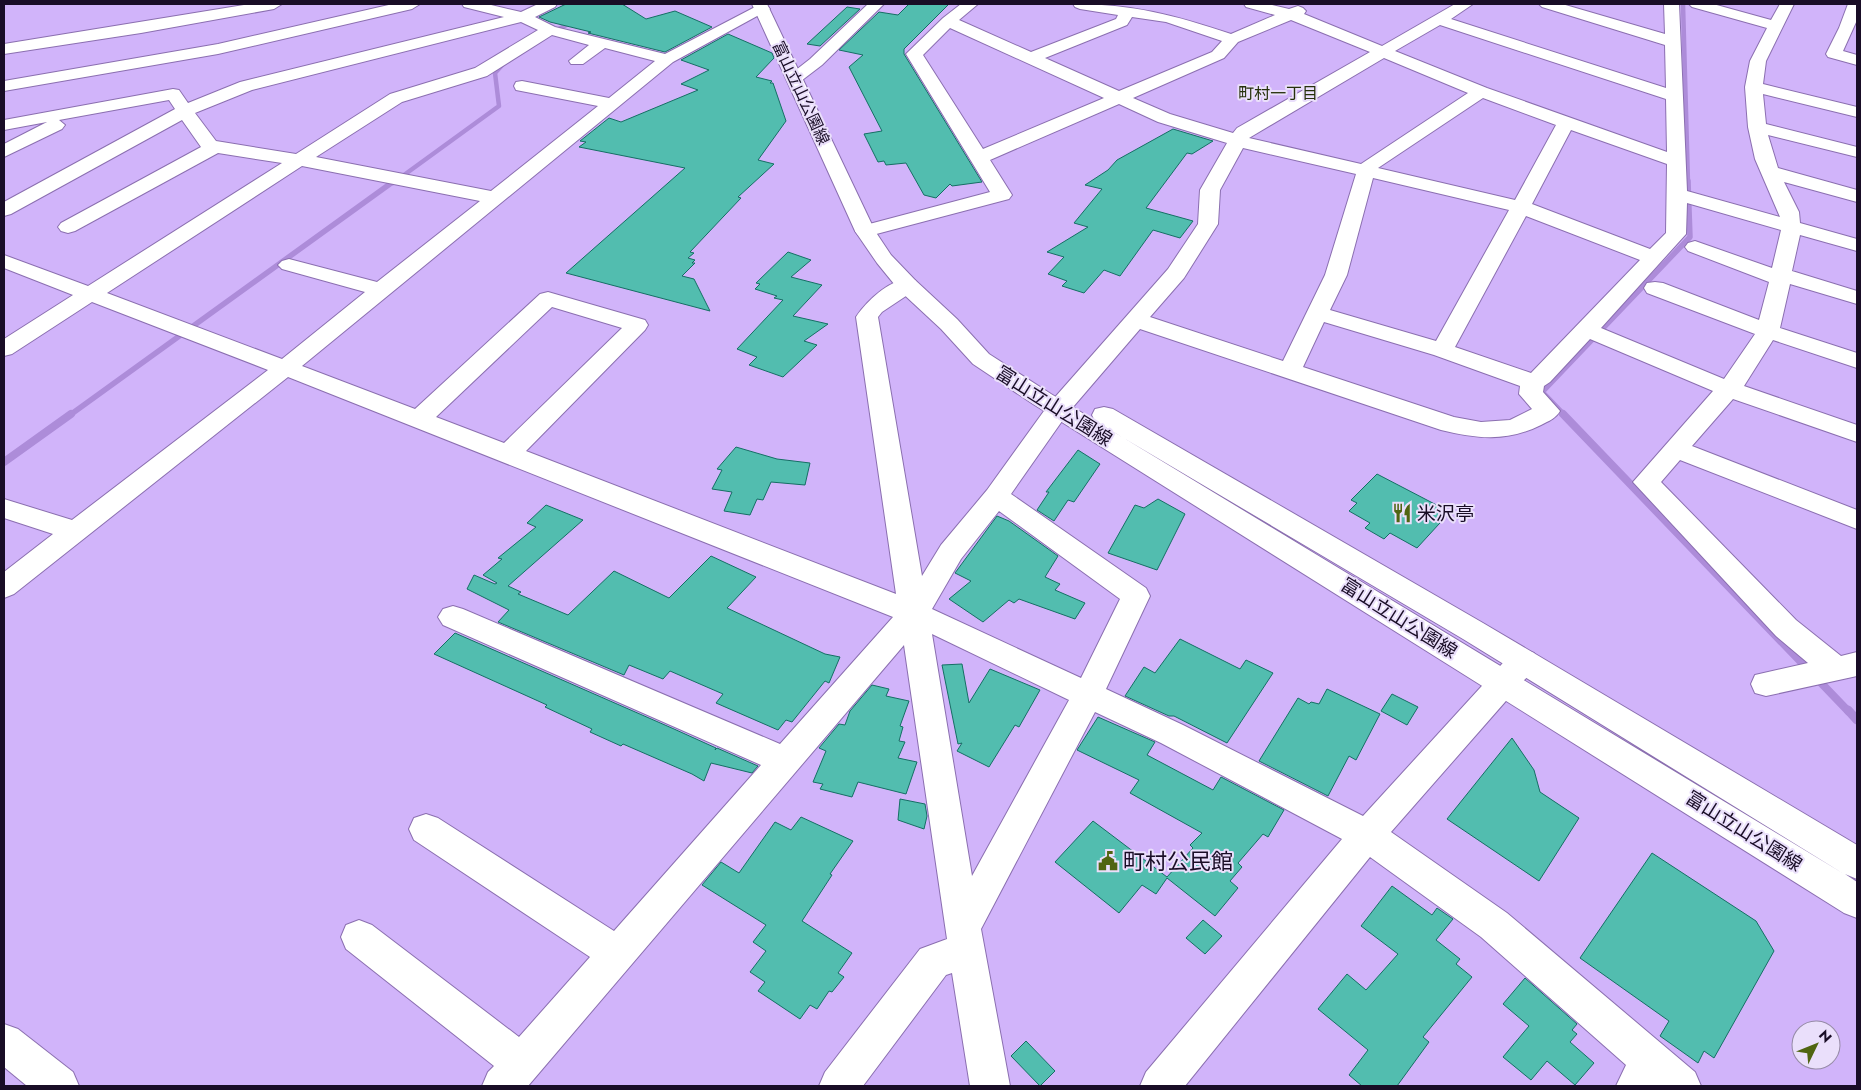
<svg xmlns="http://www.w3.org/2000/svg" width="1861" height="1090" font-family="Jost,'Noto Sans JP',sans-serif">
	<style>
		.lines { fill: none; stroke-linecap: round; stroke-linejoin: round }
		.stream-far3 { stroke: #ad8cd9; stroke-width: 4.5 }
		.stream-far2 { stroke: #ad8cd9; stroke-width: 5.5 }
		.stream-far1 { stroke: #ad8cd9; stroke-width: 8 }
		.stream { stroke: #ad8cd9; stroke-width: 9 }
		.building { fill: #52bdaf; stroke: #156f64 }
		.minor-casing { stroke: #8b6fb0; stroke-width: 2 }
		.major-casing { stroke: #8b6fb0; stroke-width: 2 }
		.minor { fill: #fff; fill-rule: evenodd }
		.major { fill: #fff; fill-rule: evenodd }
		.labels { text-anchor: middle; dominant-baseline: central; stroke-width: 4; stroke-linejoin: round; paint-order: stroke }
		.far-street-label { font-size: 16px; fill: #190d26; stroke: #eadffb }
		.far-neighbourhood-label { font-size: 16px; fill: #26310b; stroke: #eadffb }
		.street-label { font-size: 19px; fill: #190d26; stroke: #eadffb }
		.poi-label { font-size: 19px; fill: #190d26; stroke: #eadffb; text-anchor: start }
		.near-poi-label { font-size: 22px; fill: #190d26; stroke: #eadffb; text-anchor: start }
	</style>
	<rect width="100%" height="100%" fill="#d1b4fa"/>
	<g class="lines">
		<!-- stream-far3 -->
		<g class="stream-far3">
			<path d="M1683 4 1688 183"/>
			<path d="M551 33 574 21"/>
			<path d="M393 183 499 106 495 73 505 62"/>
		</g>
		<!-- stream-far2 -->
		<g class="stream-far2">
			<path d="M70 415 394 181"/>
			<path d="M1564 415 1542 392 1690 237 1688 181"/>
		</g>
		<!-- stream-far1 -->
		<g class="stream-far1">
			<path d="M1563 414 1849 712"/>
			<path d="M4 462 71 414"/>
		</g>
		<!-- stream -->
		<path class="stream" d="M1848 710 1857 720"/>
	</g>
	<!-- building -->
	<g class="building">
		<path d="M566 4H622L646 19 675 11 712 27 665 52 588 33 591 32 550 22 539 17Z"/>
		<path d="M909 4H949L904 49V54L982 182 952 186 950 184 936 198 924 195 906 163 886 165 884 161 878 162 864 134 882 131 849 67 863 55 839 50 879 12 898 15Z"/>
		<path d="M847 7 860 9 820 46 807 44Z"/>
		<path d="M728 34 772 53 774 58 756 77 772 81 770 83H773L786 121 758 160 774 164 738 197 741 198 690 252 694 253 688 258 695 260 692 263H695L682 276 694 279 710 311 566 273 685 168 579 147 586 142 580 141 609 118 621 122 698 90 681 84 709 70 681 60Z"/>
		<path d="M1173 129 1213 141 1192 154 1187 153 1146 208 1193 221 1180 238 1153 230 1120 276 1104 270 1084 293 1062 286 1067 281 1048 274 1064 257 1047 252 1088 227 1074 223 1102 189 1085 185 1108 170 1117 160Z"/>
		<path d="M788 252 811 260 791 277 822 285 793 316 828 324 804 341 817 345 783 377 749 365 757 357 737 349 783 300 774 298 777 296 755 289 760 284 756 283Z"/>
		<path d="M736 447 777 459 810 463 805 485 771 482 763 500 757 499 750 515 724 511 732 492 712 489 722 470 717 469Z"/>
		<path d="M1078 450 1100 464 1074 502 1068 500 1054 521 1037 510 1049 492H1046Z"/>
		<path d="M1377 474 1450 512 1417 548 1390 533 1384 539 1365 528 1370 523 1349 511 1357 503 1351 500Z"/>
		<path d="M1158 499 1185 514 1157 570 1108 553 1135 505 1144 508Z"/>
		<path d="M546 505 583 520 508 586 521 592 518 594 568 615 614 571 669 598 711 556 756 577 727 608 825 654 840 657 829 683 825 681 792 722 786 720 778 730 716 703 723 694 670 671 663 679 629 665 624 675 498 622 509 610 467 589 474 575 495 584 497 583 483 575 502 559 498 558 536 527 527 523Z"/>
		<path d="M997 516 1009 521 1058 556 1045 577 1060 584 1055 590 1085 603 1075 619 1019 599 1014 603 1009 600 983 622 949 599 971 581 955 573Z"/>
		<path d="M455 633 674 729 716 748 715 750 717 748 758 766 752 773 711 763 704 781 692 774 623 744 621 746 590 732 592 729 545 707 547 705 434 654Z"/>
		<path d="M1180 639 1240 669 1246 660 1273 673 1227 743 1174 716H1169L1125 696 1144 667 1155 673Z"/>
		<path d="M962 664 969 703 990 669 1040 690 1019 727 1015 725 989 767 957 751 962 743 958 744 942 665Z"/>
		<path d="M872 685 889 689 886 696 909 701 900 726 903 727 899 741 905 742 898 758 917 762 906 794 858 782 852 797 820 789 823 784 813 782 826 751 819 748 839 724 845 725 850 711Z"/>
		<path d="M1327 689 1380 714 1356 760 1349 756 1328 796 1259 761 1298 698 1309 704 1311 702 1319 704Z"/>
		<path d="M1392 694 1418 707 1407 725 1381 711Z"/>
		<path d="M1098 717 1155 742 1147 755 1213 790 1221 777 1284 810 1268 837 1263 834 1238 863 1242 867 1230 881 1238 888 1215 916 1167 878 1156 894 1142 885 1119 913 1055 862 1093 821 1167 877 1193 848 1190 845 1202 833 1130 793 1139 780 1077 750Z"/>
		<path d="M1512 738 1534 770 1540 792 1579 818 1539 881 1447 819Z"/>
		<path d="M900 799 925 804 927 816 924 829 898 820Z"/>
		<path d="M801 817 853 841 830 874 832 875 802 921 852 953 838 973 844 977 832 992 829 991 817 1009 810 1005 800 1019 758 991 765 982 750 972 766 951 753 942 766 925 702 885 721 862 739 873 775 822 791 830Z"/>
		<path d="M1652 853 1756 921 1774 951 1714 1058 1704 1051 1698 1063 1660 1036 1669 1021 1580 958Z"/>
		<path d="M1392 886 1432 915 1437 908 1453 919 1436 940 1460 959 1456 964 1472 977 1423 1037 1429 1042 1397 1086H1362L1349 1075 1368 1050 1318 1009 1347 974 1366 990 1398 954 1361 926Z"/>
		<path d="M1203 920 1222 936 1205 954 1186 938Z"/>
		<path d="M1525 978 1577 1024 1572 1030 1577 1034 1570 1042 1594 1063 1575 1085 1547 1061 1531 1080 1503 1057 1529 1026 1503 1004Z"/>
		<path d="M1026 1041 1055 1071 1040 1086 1011 1056Z"/>
	</g>
	<g class="lines">
		<defs>
			<g id="minor">
				<path d="M250 4H282L274 9 141 33 4 54V44Z"/>
				<path d="M393 4H420L412 9 218 54 4 91V81L218 44Z"/>
				<path d="M462 4H487L521 12 538 4H557L555 7 535 17 555 27 665 54 757 6H767L770 9 673 62 302 366 415 409 540 294 548 292 645 320 648 325 645 330 526 451 896 594 856 317C867 301 893 275 915 280L918 285 915 290 882 312 878 317 922 576 941 545 987 490 1049 404 1168 269 1198 224 1200 190 1227 143 1158 122 1119 104 990 160 1012 195 1009 199 865 237 858 235 855 231 858 227 990 192 906 54 943 18 961 4H978L959 20 1031 52 1116 19 1118 15 1080 9 1075 7 1073 4C1133 4 1174 15 1231 34L1275 15 1246 7 1244 4H1268L1289 9 1298 6 1303 8 1306 11 1304 14 1382 46 1455 4H1473L1451 19 1666 88 1665 45 1542 7 1539 4H1562L1665 34 1664 4H1679L1687 191 1780 217 1755 159 1748 127 1745 87 1750 61 1767 28 1692 7 1689 4H1713L1771 20 1780 4H1794L1766 61 1763 84 1857 107V117L1763 94 1766 124 1857 147V157L1768 135 1778 168 1857 190V202L1784 182 1799 212 1800 223 1857 239V251L1800 235 1792 271 1857 291V304L1790 284 1780 328 1857 353V368L1773 340 1744 386 1857 425V442L1733 399 1692 446 1857 510V529L1680 460 1661 482 1796 620 1841 656 1857 652V676L1766 696 1755 693 1751 684 1755 675 1808 663 1776 636 1633 482 1713 391 1590 339 1550 382 1544 386 1543 392 1560 411C1556 418 1549 421 1541 425 1507 442 1478 439 1441 430L1140 329 1067 414 1011 494 1146 588 1150 596 1106 689 1183 725 1363 816 1512 653 1523 649 1534 653 1538 661 1534 669 1391 832 1507 913 1695 1072 1701 1086H1616L1626 1065 1481 937 1370 857 1185 1086H1140L1146 1072 1342 839 1161 743 1095 712 981 929 1010 1086H970L952 973 946 975 863 1086H819L825 1072 920 949 947 939 904 645 528 1086H482L488 1072 494 1066 346 949 341 937 346 925 359 920 372 925 519 1037 590 957 414 840 409 829 414 818 426 814 438 818 614 931 761 765 443 625 438 617 443 609 453 606 463 609 780 744 893 617 288 377 14 594 4 598V572L53 534 4 518V499L72 520 268 370 92 302 12 354 4 356V339L73 295 4 268V255L88 286 282 163 218 153 75 231 68 233 61 231 58 227 61 223 201 147 182 120 11 214 4 216V202L175 109 169 100 59 120 65 125 62 129 4 157V144L47 122 4 130V120L173 89 179 90 188 103 240 82 504 17 464 7ZM1132 17 1166 22 1222 41 1212 52 1119 91 1045 58 1127 25ZM1291 20 1370 52 1237 128 1233 133 1170 114 1133 98 1224 58 1238 42ZM521 22 538 30 475 68 390 94 296 154 216 141 195 113 252 90ZM1440 25 1666 99 1667 152 1487 88 1395 51ZM950 28 1104 98 983 149 923 55ZM552 35 589 45 569 61 571 64H583L605 48 655 61 609 98 522 81 516 82 514 86 516 90 598 106 491 191 316 157 402 102 487 76ZM1384 58 1468 93 1361 164 1249 138ZM1483 98 1556 125 1515 200 1378 168ZM1571 130 1667 164 1666 233 1650 249 1532 204ZM1243 148 1356 174 1325 275 1283 361 1150 317 1184 278 1218 224 1220 190ZM302 166 480 201 377 282 289 259 282 261 278 265 282 269 365 292 282 359 107 293ZM1373 178 1509 210 1436 341 1330 310 1347 275ZM1687 203 1781 230 1772 268 1695 241 1688 243 1685 247 1688 251 1769 282 1759 320 1663 283 1655 282 1647 283 1644 288 1647 293 1755 334 1724 379 1601 328 1686 234ZM1526 216 1640 260 1531 373 1455 347ZM552 307 622 328 504 443 436 417ZM1324 322 1434 355 1520 386 1519 394 1532 409 1510 420 1481 422 1454 417 1303 367ZM999 511 1120 599 1081 678 932 609 961 559ZM932 634 1069 700 972 876Z"/>
				<path d="M868 4H884L822 65 801 81H789L787 77 810 59Z"/>
				<path d="M1848 4H1857V20L1843 51 1857 55V65L1828 57 1826 54 1839 28Z"/>
				<path d="M4 1024 18 1029 73 1072 79 1086H27L4 1067Z"/>
			</g>
			<path id="major" d="M752 4H767L875 231 891 255 915 280 957 319 989 354 1051 394 1844 874 1463 639 1095 421 1092 415 1095 409 1104 407 1113 409 1483 623 1857 845V879L1845 874 1857 882V918L1844 913 1033 404 973 364 941 329 899 290 877 263 855 231Z"/>
		</defs>
		<!-- minor casing -->
		<use href="#minor" class="minor-casing"/>
		<!-- major casing -->
		<use href="#major" class="major-casing"/>
		<!-- minor -->
		<use href="#minor" class="minor"/>
		<!-- major -->
		<use href="#major" class="major"/>
	</g>
	<!-- icons -->
	<defs>
		<symbol id="restaurant-bare" viewBox="-9 -9 18 18"><path d="M-5-6h1v4h1v-4h1v4h1v-4h1v5L-1.5 .5V6h-2V.5L-5-1ZM5-6V6H3V1.5H1.5Q1.5-4 5-6Z" fill="#506511" stroke="#eadffb" stroke-width="2.5" paint-order="stroke"/></symbol>
		<symbol id="civic-bare" viewBox="-9 -9 18 18"><path d="M-.6-6.5H3V-4.5H.6V-3L4-1V1h2V6H-6V1h2V-1L-.6-3ZM-1.2 2.5V6h2.4V2.5Z" fill="#506511" stroke="#eadffb" stroke-width="2.5" paint-order="stroke"/></symbol>
	</defs>
	<g fill-rule="evenodd">
		<use href="#restaurant-bare" x="1388" y="499" width="28" height="28"/>
		<use href="#civic-bare" x="1094" y="847" width="28" height="28"/>
	</g>
	<g class="labels">
		<!-- far-street labels -->
		<g class="far-street-label">
			<text transform="translate(801 93) rotate(65)">富山立山公園線</text>
		</g>
		<!-- far-neighbourhood labels -->
		<g class="far-neighbourhood-label">
			<text x="1278" y="93">町村一丁目</text>
		</g>
		<!-- street labels -->
		<g class="street-label">
			<text transform="translate(1054 406) rotate(32)">富山立山公園線</text>
			<text transform="translate(1399 618) rotate(32)">富山立山公園線</text>
			<text transform="translate(1744 831) rotate(32)">富山立山公園線</text>
		</g>
		<!-- poi labels -->
		<g class="poi-label">
			<text x="1417" y="513">米沢亭</text>
		</g>
		<!-- near-poi labels -->
		<g class="near-poi-label">
			<text x="1123" y="861">町村公民館</text>
		</g>
	</g>
	<!-- border -->
	<rect width="1861" height="1090" fill="none" stroke="#190d26" stroke-width="10"/>
	<!-- north arrow -->
	<g transform="translate(1816 1045) rotate(47)"><circle r="24" fill="#eadffb" stroke="#968ba6"/>
	<path d="M0-4L9 19L0 12L-9 19Z" fill="#506511"/>
	<text y="-8" font-size="14" font-weight="bold" text-anchor="middle" fill="#190d26">N</text>
	</g>
</svg>
